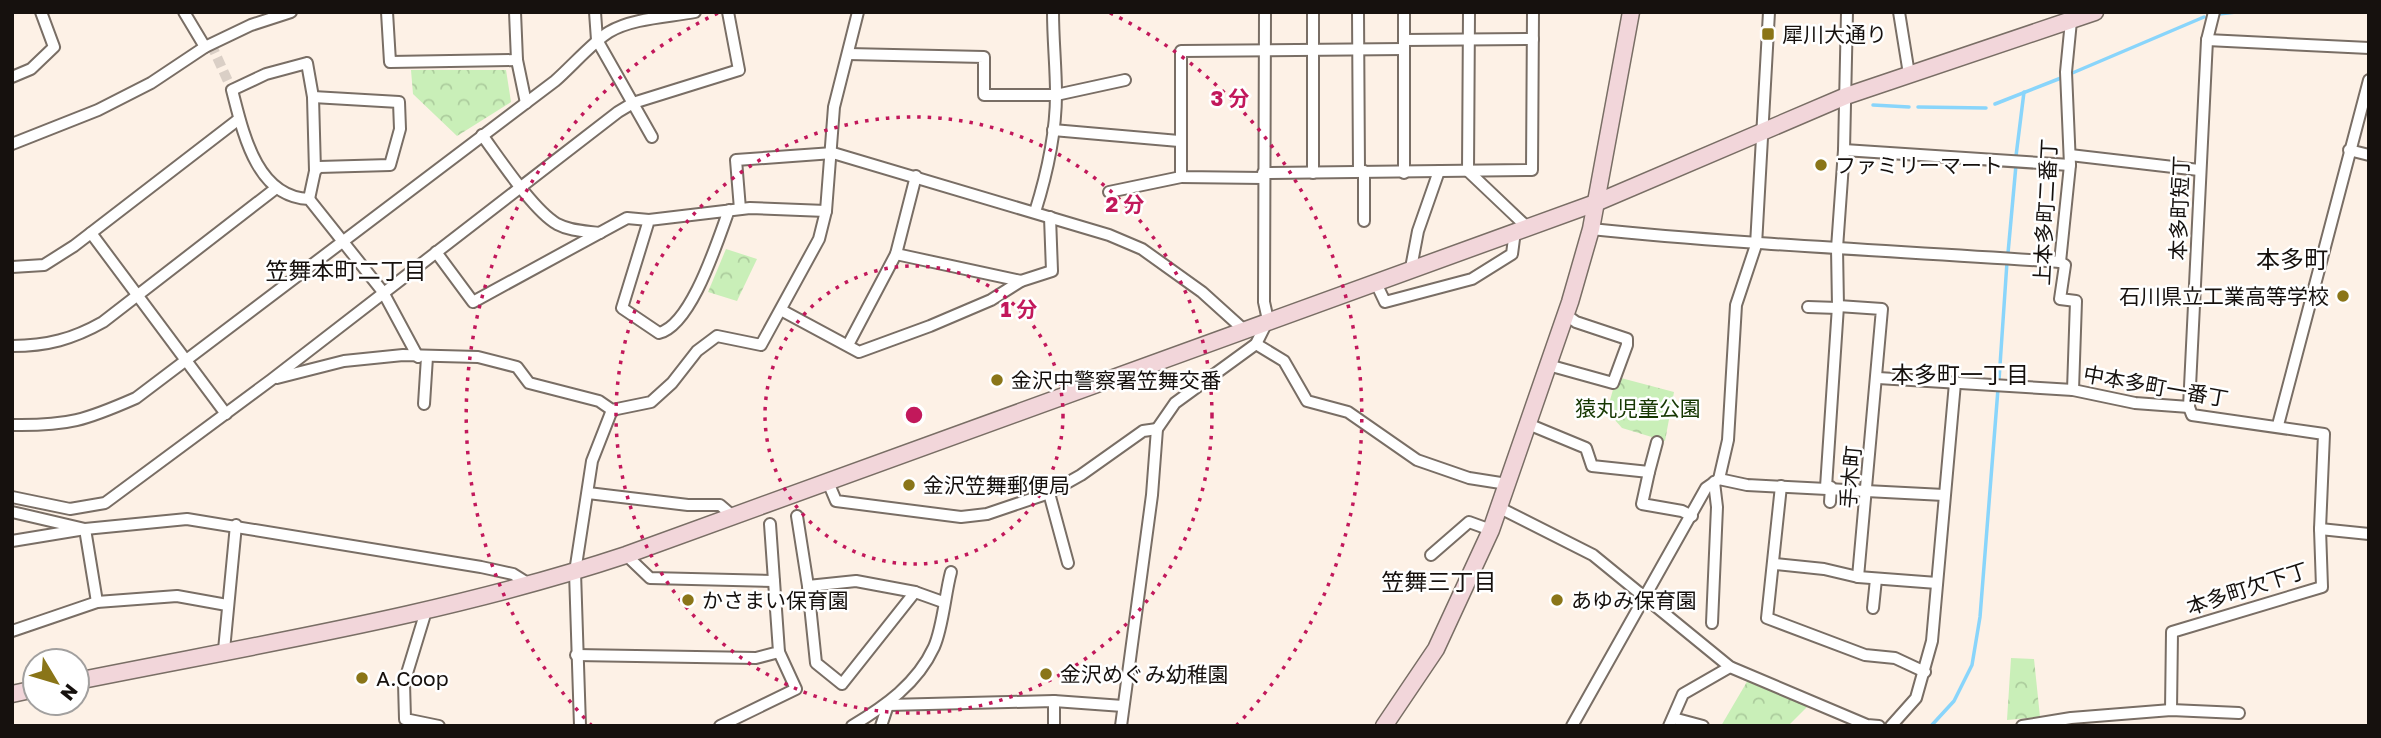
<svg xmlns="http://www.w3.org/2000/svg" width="2381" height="738" font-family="'Golos Text','Noto Sans JP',sans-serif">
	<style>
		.park { fill: url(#park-crowns) }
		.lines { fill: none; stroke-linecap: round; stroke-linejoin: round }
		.stream { stroke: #89d5fb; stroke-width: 3.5 }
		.street-tunnel { stroke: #dacfc6; stroke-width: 10; stroke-dasharray: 10 5; stroke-linecap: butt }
		.street-casing { stroke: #796e65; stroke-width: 14 }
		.secondary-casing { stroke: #796e65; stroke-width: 19 }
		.street { stroke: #fff; stroke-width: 10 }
		.secondary { stroke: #f2d6da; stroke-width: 16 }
		.ring { fill: none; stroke: #c2185b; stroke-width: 3.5; stroke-dasharray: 3.5 7 }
		.poi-dot { fill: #8a7518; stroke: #fff; stroke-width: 2.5 }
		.labels { text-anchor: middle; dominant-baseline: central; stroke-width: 5; stroke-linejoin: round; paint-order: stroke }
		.poi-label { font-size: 21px; fill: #16110e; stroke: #fff; text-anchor: start }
		.street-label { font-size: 21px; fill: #16110e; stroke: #fff }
		.park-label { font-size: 21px; fill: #163702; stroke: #fff }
		.neighbourhood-label { font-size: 23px; fill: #16110e; stroke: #fff }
		.quarter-label { font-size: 24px; fill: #16110e; stroke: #fff }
		.centre { fill: #c2185b; stroke: #fff; stroke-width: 3.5 }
		.ring-label { font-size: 21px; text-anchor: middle; font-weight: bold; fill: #c2185b; stroke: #fff; stroke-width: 5; stroke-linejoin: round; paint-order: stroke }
	</style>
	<defs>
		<pattern id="park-crowns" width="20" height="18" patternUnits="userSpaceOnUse" patternTransform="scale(1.75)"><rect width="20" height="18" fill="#c9efb8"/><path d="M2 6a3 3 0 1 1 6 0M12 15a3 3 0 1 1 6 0" fill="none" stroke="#accc9d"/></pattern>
	</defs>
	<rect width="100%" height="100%" fill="#fdf1e6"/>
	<!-- park -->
	<g class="park">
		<path d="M411 70H506L511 102 457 136 413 94Z"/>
		<path d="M726 249 757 259 737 301 708 292Z"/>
		<path d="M1621 378 1674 392 1665 441 1622 428 1607 411 1614 386Z"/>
		<path d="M2011 658 2034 659 2040 717 2007 720Z"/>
		<path d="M1748 680 1809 705 1788 726H1721Z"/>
	</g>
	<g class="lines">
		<!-- stream -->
		<g class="stream">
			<path d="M2219 14 2236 12"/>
			<path d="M2070 74 2204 17"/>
			<path d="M1995 104 2061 78"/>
			<path d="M1873 105 1909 107"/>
			<path d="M1918 107 1986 108"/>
			<path d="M2016 156 2024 92"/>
			<path d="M2008 253 2016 165"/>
			<path d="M1999 380 2007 262"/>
			<path d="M1931 726 1954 701 1972 665 1980 617 1998 389"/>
		</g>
		<!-- street-tunnel -->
		<path class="street-tunnel" d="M211 44 232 90"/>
		<defs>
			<g id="street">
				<path d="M184 12 205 47"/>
				<path d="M387 12 390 62 517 60"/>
				<path d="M515 12 517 60 526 103"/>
				<path d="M595 12 597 40 652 137"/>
				<path d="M1313 12V173"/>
				<path d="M1358 12 1359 171"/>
				<path d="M1404 12V173"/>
				<path d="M1469 12 1468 171 1527 227"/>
				<path d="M1899 12 1909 74"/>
				<path d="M2071 21 2066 72 2070 165 2060 262 2065 265 2060 299 2076 301 2073 390"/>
				<path d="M1404 40 1533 39"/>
				<path d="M2207 40 2369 48"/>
				<path d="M848 54 984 57V95H1056L1125 80"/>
				<path d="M12 77 31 69 54 47 41 12"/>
				<path d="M1053 130 1179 141"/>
				<path d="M482 135C499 158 533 210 557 224 570 231 585 231 600 233"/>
				<path d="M12 144 98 110 151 83 205 47 251 25 291 12"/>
				<path d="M1844 150 2070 165"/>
				<path d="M2349 150 2369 155"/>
				<path d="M2070 155 2199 170"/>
				<path d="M315 171 313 97 307 63 266 74 232 90C243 132 256 197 309 199L383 292 418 357"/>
				<path d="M1263 173 1532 170 1533 12"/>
				<path d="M1263 178 1181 177V51L1404 49"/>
				<path d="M1109 192 1181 177"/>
				<path d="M309 199 315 171 319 167 390 165 400 129 399 102 313 97"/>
				<path d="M740 209 736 160 833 153 1109 235 1142 249 1202 292 1243 329"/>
				<path d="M729 210C718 239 692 325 659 333L622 308 649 220 750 208 826 211"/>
				<path d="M1035 212C1047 174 1056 134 1056 94 1056 67 1053 40 1053 12"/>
				<path d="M1364 221V171"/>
				<path d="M1591 229C1747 245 1903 251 2060 262"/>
				<path d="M91 233 226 414"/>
				<path d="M436 252 473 302 627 218 649 220"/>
				<path d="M896 254 1021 281"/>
				<path d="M12 267 44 265 74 246 239 119"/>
				<path d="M1411 268 1418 231 1439 171"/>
				<path d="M1375 281 1385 302 1472 279 1512 254 1515 231"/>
				<path d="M1838 306 1882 309 1858 577"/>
				<path d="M1808 307 1838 308"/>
				<path d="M781 310 859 352 930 326 991 300 1021 281 1052 271 1050 217"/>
				<path d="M1256 344 1284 361 1307 401 1348 412 1417 460 1469 478 1507 484"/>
				<path d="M848 345 896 254 916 176"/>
				<path d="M12 346C47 346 73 339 103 322L275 189"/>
				<path d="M1548 365 1613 383 1627 345V339L1576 322 1565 314"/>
				<path d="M277 378 344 361 403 355 478 357 517 367 529 383 599 401 612 410 651 402 672 383 697 351 717 336 761 345 819 239 826 211 834 107 858 12"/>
				<path d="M1878 378 2073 390 2135 403 2189 407"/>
				<path d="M424 404 427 357"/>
				<path d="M2189 407 2207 40 2214 12"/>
				<path d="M1528 424 1586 448 1592 466 1649 472 1642 504 1682 511 1692 516"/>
				<path d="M12 425C68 426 86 420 136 398L555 81C571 67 594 41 609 32 632 18 669 17 695 12"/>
				<path d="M2278 425 2369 80"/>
				<path d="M1649 472 1657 442"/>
				<path d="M1719 479 1747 485 1944 495"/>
				<path d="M828 482 836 501 961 517 987 514 1049 493 1081 475 1143 431 1157 429"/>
				<path d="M1781 486 1767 618 1865 655 1895 658 1925 672"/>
				<path d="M1826 487 1838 306 1837 248 1844 150 1847 12"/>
				<path d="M588 493 688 505H720L734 517"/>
				<path d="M1049 493 1068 563"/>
				<path d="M12 497 70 509 105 503 271 380 618 112 633 103 739 70 728 12"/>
				<path d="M1830 502 1831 487"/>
				<path d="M1498 507 1593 555 1730 667 1867 725 1879 726"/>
				<path d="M12 512 85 529 97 602"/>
				<path d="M797 516 808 586 816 663 842 684 915 592 943 602"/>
				<path d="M2320 529 2369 534"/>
				<path d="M12 541 85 529 187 519 481 567 513 574 529 584"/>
				<path d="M626 555 650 578 774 581"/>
				<path d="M1431 555 1469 522 1491 530"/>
				<path d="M1775 564 1824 569 1858 577 1937 583"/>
				<path d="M808 586 856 581 915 592"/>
				<path d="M1873 608 1876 579"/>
				<path d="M426 611 404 683 405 719 439 726"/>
				<path d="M1712 623 1717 507 1714 482"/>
				<path d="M12 631 97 602 177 596 227 605"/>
				<path d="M224 650 236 525"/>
				<path d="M576 655 756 658 779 652 770 524"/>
				<path d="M888 705 1054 701 1123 706"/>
				<path d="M2171 710 2172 632 2322 587 2320 529 2324 434 2192 415 2189 407"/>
				<path d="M1673 718 1703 726"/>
				<path d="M580 726 575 572 592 461 612 410"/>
				<path d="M720 726 796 689 779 652"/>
				<path d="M852 726C885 706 917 684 934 647 943 627 945 594 951 572"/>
				<path d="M881 726 888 705"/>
				<path d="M1054 726V701"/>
				<path d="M1121 726 1152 495 1157 429 1175 403 1256 344 1268 320 1264 302 1265 12"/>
				<path d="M1572 726 1706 488 1719 479 1728 440 1736 305 1756 245 1769 12"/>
				<path d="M1669 726 1683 694 1730 667"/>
				<path d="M1891 726 1916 698 1932 641 1955 383"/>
				<path d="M2022 726 2071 718 2171 710 2239 713"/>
			</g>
			<g id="secondary">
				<path d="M77 681C261 644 448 614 626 555L1598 202 1846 96 2095 12"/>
				<path d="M12 694 35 689"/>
				<path d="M1384 726 1436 649 1491 530 1570 302 1591 229 1631 12"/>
			</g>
		</defs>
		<!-- street casing -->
		<use href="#street" class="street-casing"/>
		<!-- secondary casing -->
		<use href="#secondary" class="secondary-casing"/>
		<!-- street -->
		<use href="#street" class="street"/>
		<!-- secondary -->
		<use href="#secondary" class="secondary"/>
	</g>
	<!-- distance rings -->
	<g class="ring">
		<circle cx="914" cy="415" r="149"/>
		<circle cx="914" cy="415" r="298"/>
		<path d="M592 726A447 447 0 0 1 718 13M1110 13A447 447 0 0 1 1236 726"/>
	</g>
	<!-- markers -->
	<g class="poi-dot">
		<rect x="1761" y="27" width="14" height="14" rx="3.5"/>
		<circle cx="1821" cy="165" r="7"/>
		<circle cx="2343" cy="296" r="7"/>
		<circle cx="997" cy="380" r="7"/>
		<circle cx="909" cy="485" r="7"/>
		<circle cx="688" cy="600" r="7"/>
		<circle cx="1557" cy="600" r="7"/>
		<circle cx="1046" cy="674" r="7"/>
		<circle cx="362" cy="678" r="7"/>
	</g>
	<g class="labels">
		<!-- poi labels -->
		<g class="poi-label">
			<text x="1782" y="34">犀川大通り</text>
			<text x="1835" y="165">ファミリーマート</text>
			<text x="2329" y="296" text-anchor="end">石川県立工業高等学校</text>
			<text x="1011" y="380">金沢中警察署笠舞交番</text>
			<text x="923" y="485">金沢笠舞郵便局</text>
			<text x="702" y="600">かさまい保育園</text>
			<text x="1571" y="600">あゆみ保育園</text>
			<text x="1060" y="674">金沢めぐみ幼稚園</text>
			<text x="376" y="678">A.Coop</text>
		</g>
		<!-- street labels -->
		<g class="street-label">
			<text transform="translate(2179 208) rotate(-88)">本多町短丁</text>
			<text transform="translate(2045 212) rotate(-87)">上本多町二番丁</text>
			<text transform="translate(2156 386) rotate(10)">中本多町一番丁</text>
			<text transform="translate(1850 477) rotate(-85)">手木町</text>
			<text transform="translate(2247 588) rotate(-18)">本多町欠下丁</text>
		</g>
		<!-- park labels -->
		<g class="park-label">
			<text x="1638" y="408">猿丸児童公園</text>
		</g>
		<!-- neighbourhood labels -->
		<g class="neighbourhood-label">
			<text x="346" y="270">笠舞本町二丁目</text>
			<text x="1960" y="374">本多町一丁目</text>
			<text x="1439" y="581">笠舞三丁目</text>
		</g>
		<!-- quarter labels -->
		<g class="quarter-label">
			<text x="2292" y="258">本多町</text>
		</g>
	</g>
	<circle cx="914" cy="415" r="10" class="centre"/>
	<g class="ring-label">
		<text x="1230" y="106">3 分</text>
		<text x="1125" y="212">2 分</text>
		<text x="1019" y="317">1 分</text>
	</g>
	<!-- border -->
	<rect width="2381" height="738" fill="none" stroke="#16110e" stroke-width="28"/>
	<!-- north arrow -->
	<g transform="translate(56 682) rotate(128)"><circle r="33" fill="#ffffff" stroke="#a2a09f" stroke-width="2"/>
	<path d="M0-5L12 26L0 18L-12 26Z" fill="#8a7518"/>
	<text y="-10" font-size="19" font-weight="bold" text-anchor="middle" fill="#16110e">N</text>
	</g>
</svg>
